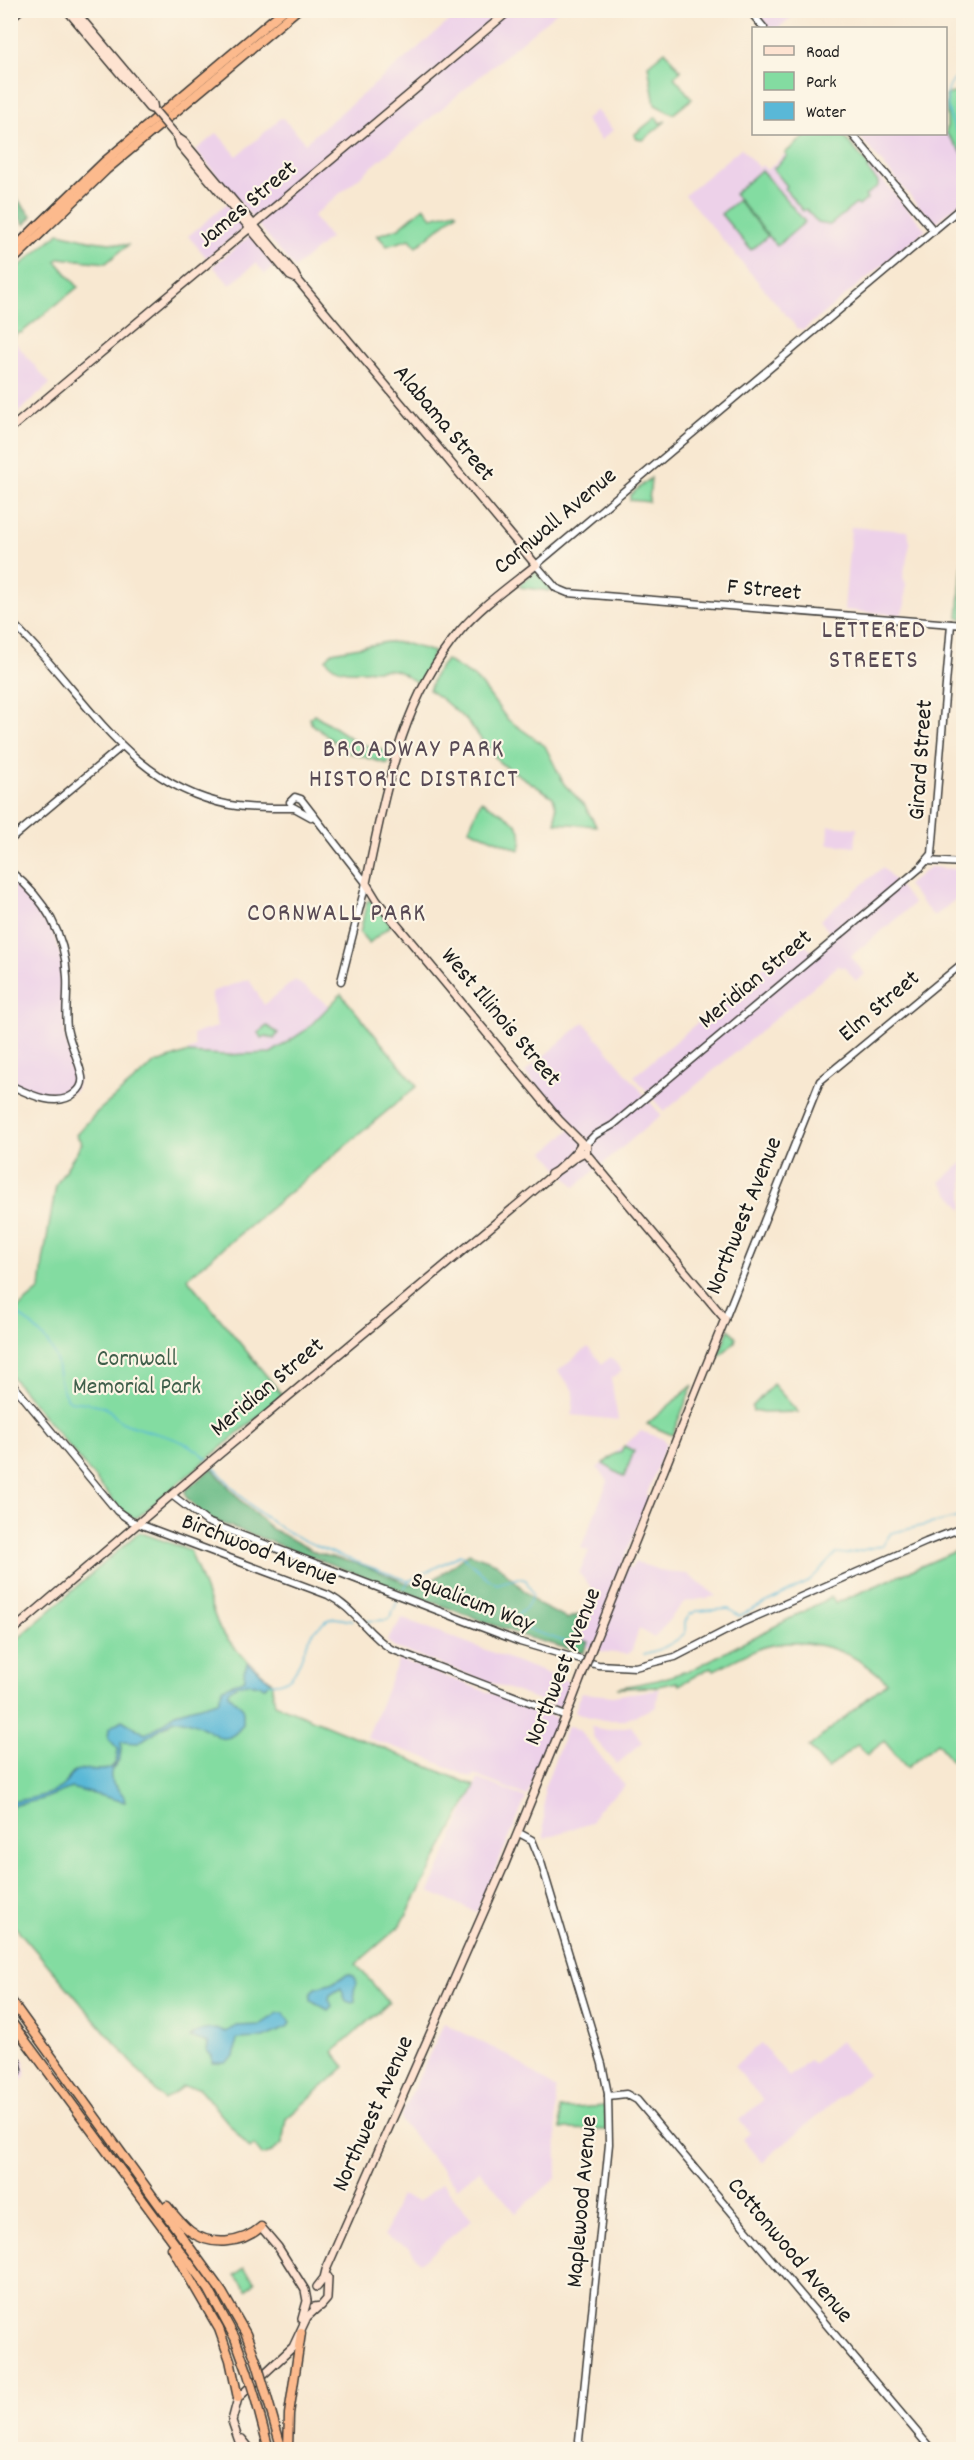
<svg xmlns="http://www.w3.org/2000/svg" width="974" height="2460" font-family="Dekko,sans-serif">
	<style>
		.built { fill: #edd1e9 }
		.green { fill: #83dca1; stroke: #507c5e; stroke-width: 1.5 }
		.forest { fill: #6abc87; stroke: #436c52; stroke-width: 1.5 }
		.water { fill: #59b8d7; stroke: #3a6a7a; stroke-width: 1.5 }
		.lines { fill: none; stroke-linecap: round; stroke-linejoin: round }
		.stream { stroke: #59b8d7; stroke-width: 1.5 }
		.tertiary-casing { stroke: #3d3b37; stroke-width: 9 }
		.secondary-casing { stroke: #3d3b37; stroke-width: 10 }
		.motorway-casing { stroke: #3d3b37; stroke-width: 11 }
		.tertiary { stroke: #fff; stroke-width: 6 }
		.secondary { stroke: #fee3d1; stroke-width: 7 }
		.motorway { stroke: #fcba8d; stroke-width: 8 }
		.secondary-bridge-casing { stroke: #3d3b37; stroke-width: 10; stroke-linecap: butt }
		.motorway-bridge-casing { stroke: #3d3b37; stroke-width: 11; stroke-linecap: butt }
		.secondary-bridge { stroke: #fee3d1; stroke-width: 7 }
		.motorway-bridge { stroke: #fcba8d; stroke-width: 8 }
		.labels { text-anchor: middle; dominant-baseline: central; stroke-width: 4.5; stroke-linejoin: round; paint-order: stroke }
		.street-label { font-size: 24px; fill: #1c1c1c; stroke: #fcf5e5 }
		.park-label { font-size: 24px; fill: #405f4b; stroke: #fcf5e5 }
		.neighbourhood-label { font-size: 26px; letter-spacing: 1.5px; fill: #584a54; stroke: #fcf5e5 }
	</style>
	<rect width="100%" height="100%" fill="#fcf5e5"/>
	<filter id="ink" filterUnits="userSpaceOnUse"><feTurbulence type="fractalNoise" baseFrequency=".0167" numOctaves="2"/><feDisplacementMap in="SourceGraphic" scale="12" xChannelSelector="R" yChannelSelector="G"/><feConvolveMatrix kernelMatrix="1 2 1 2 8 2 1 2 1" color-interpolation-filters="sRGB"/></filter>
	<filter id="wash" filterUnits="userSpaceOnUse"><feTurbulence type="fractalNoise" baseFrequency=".008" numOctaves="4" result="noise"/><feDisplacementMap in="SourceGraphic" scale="24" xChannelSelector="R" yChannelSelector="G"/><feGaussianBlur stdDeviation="1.35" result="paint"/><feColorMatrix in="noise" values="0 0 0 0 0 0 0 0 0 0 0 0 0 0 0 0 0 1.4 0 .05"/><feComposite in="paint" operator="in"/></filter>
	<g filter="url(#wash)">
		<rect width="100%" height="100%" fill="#f8e8d1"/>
		<!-- built -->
		<g class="built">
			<path d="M457 11H558L313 216 330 238 294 268 196 150 217 133 237 156 277 122 278 119 283 118 305 143 459 13Z"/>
			<path d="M753 11H800L778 28H768Z"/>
			<path d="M596 110 613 130 601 140 585 120Z"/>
			<path d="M946 133 963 154V200L934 224 859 136V134Z"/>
			<path d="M808 134H842L926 230 803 330 797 328 685 195 741 148 759 168 762 165 767 170Z"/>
			<path d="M227 204 244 227 207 258 188 236Z"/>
			<path d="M251 235 277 264 265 274 256 263 230 285 213 266Z"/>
			<path d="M13 340 50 384 11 419 10 342Z"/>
			<path d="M851 527 908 531 910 544 903 577 906 584 905 604 901 615 844 610Z"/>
			<path d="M829 826 857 828 855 847 828 844Z"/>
			<path d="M883 867 914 904 851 956 865 974 856 981 844 966 841 968 839 965 664 1112 634 1076 799 937 812 952 832 936 820 920Z"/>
			<path d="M930 867 963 870V893L934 917 907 885Z"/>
			<path d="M10 875 39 906 51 925 62 961 65 1036 78 1079 76 1089 70 1093H38L11 1081Z"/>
			<path d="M249 979 264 1005 295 980 330 1006 306 1030 271 1053 225 1055 186 1053 195 1047 193 1034 217 1027 211 992Z"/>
			<path d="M584 1022 661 1115 575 1187 545 1152 571 1129 525 1072Z"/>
			<path d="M963 1162V1210L940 1182Z"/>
			<path d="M588 1347 602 1364 611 1357 622 1371 611 1379 618 1420 572 1415 574 1391 558 1371Z"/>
			<path d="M641 1431 663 1439 666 1444 646 1496 649 1498 622 1564 631 1568 635 1562 666 1572 687 1574 717 1596 684 1602 654 1638 639 1628 632 1650 627 1654 605 1652 587 1647 577 1628 581 1621 579 1617 600 1598 579 1573 589 1551 581 1548 608 1481 597 1468Z"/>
			<path d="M402 1618 572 1683 561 1708 396 1648 387 1641Z"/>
			<path d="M399 1659 556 1718 557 1721 527 1796 474 1775 472 1778 422 1756 367 1738Z"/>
			<path d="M659 1689 656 1707 625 1720H604L578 1714 575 1712 581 1693 613 1696Z"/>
			<path d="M571 1726 579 1730 625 1786 598 1809 591 1823 544 1838V1788L567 1728Z"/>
			<path d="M631 1726 643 1742 617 1764 594 1738 591 1727 607 1730Z"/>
			<path d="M478 1779 526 1798 477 1912 429 1892Z"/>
			<path d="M444 2023 509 2056 556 2089 557 2177 516 2213 479 2170 457 2188 401 2121V2116Z"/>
			<path d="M840 2041 868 2074 762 2162 743 2139 750 2133 739 2120 763 2100 734 2066 761 2043 789 2077 809 2060 813 2064Z"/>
			<path d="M10 2044 25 2062V2076L11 2088Z"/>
			<path d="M442 2183 472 2219 420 2263 410 2248 384 2236 400 2195 418 2202Z"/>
		</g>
		<!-- green -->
		<g class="green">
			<path d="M665 51 681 71 674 77 692 99 673 114 655 105 648 65Z"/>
			<path d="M957 92 959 95 963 94V100L956 107 963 126V154L946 133 947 127 946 95Z"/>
			<path d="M656 117 660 123 666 121 643 140 637 139 634 135Z"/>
			<path d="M808 134H842L870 167 867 169 878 182V186L865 196 867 199 859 206 856 204 830 225 818 223 806 209 803 211 785 189 787 186 773 169 787 156 785 153Z"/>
			<path d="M761 170 805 222 777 246 734 194Z"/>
			<path d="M738 200 768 236 751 250 721 214Z"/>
			<path d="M424 207 432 217 455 211 457 213 416 247 410 239 387 246 377 235 399 228Z"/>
			<path d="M59 233 93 241 128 245 106 263 60 258 56 261 78 287 21 333H17L11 342V273Z"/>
			<path d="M651 478 649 502 630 500V495Z"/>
			<path d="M963 554H964L963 619 958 618Z"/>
			<path d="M536 571 550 588 549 591 520 587V584Z"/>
			<path d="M387 642 403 643 434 652 420 683C410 681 404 672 394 670 376 667 337 680 326 659L332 652Z"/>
			<path d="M446 660 471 675 482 685 507 719 545 746 564 784 585 806 596 826 556 823V807L553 797 500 763 466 720 443 700 429 690 435 674Z"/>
			<path d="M314 714 358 743 389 752 390 754 388 764 347 752 311 723 310 718Z"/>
			<path d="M481 801C500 812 531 824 519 850L469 829Z"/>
			<path d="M370 900 391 925 369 943 360 933 367 901Z"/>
			<path d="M341 994 417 1086 187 1278 283 1396 138 1517 132 1518 121 1510 11 1376 10 1315 40 1290 43 1261 56 1185 82 1143 76 1135 97 1112 154 1064 186 1053 225 1055 271 1053 306 1030Z"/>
			<path d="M267 1026 278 1033 274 1039 266 1036 262 1038 258 1033Z"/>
			<path d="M729 1329 736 1337 735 1342 717 1358Z"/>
			<path d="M773 1384 798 1412 763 1413 753 1411 752 1407Z"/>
			<path d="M693 1385 672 1435 647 1424Z"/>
			<path d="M624 1446 634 1451 624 1477 603 1464 615 1454 620 1453Z"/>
			<path d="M139 1532 190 1550 220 1630 241 1655 271 1681 275 1704 475 1786 401 1925 356 1964 389 2003 333 2052 345 2067 286 2119 282 2144 272 2152 262 2155 254 2145 250 2149 199 2088 182 2087 164 2100 11 1922V1645Z"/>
			<path d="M963 1548V1774L937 1743 907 1768 884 1741 867 1755 858 1744 828 1769 809 1747 887 1682C854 1650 810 1635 764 1647 747 1652 730 1663 714 1670L711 1667 679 1685 677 1682 653 1687 617 1688 658 1680 693 1669 831 1597 836 1603Z"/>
			<path d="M605 2106 606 2130 561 2129 560 2109Z"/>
			<path d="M244 2268 255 2282 247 2290 235 2275Z"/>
		</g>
		<!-- forest -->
		<g class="forest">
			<path d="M10 191 32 216 25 225 11 207Z"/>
			<path d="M212 1468 243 1503 272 1529 317 1553 365 1566 409 1584 436 1578 469 1553 496 1563 539 1605 567 1619 578 1615 581 1620 576 1629 582 1640 588 1642 583 1653 523 1636 210 1519 202 1514 186 1497 185 1491Z"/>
		</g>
		<!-- water -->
		<g class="water">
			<path d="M248 1662 270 1681 265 1687C251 1682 240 1681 228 1691V1694L243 1708V1724C238 1732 231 1740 221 1738 206 1730 191 1718 174 1720L138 1743 121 1742C121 1747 121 1752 120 1757 118 1765 109 1768 111 1778 113 1789 125 1791 125 1802L71 1788 43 1799 11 1806V1802C29 1798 48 1797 64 1785 69 1781 69 1774 75 1771 93 1764 116 1783 118 1749L108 1738 109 1728 122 1720 145 1734 163 1724 175 1713 218 1701 223 1688 245 1679 244 1671Z"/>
			<path d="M348 1974 354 1976 357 1983 354 1990 355 2001 352 2003 346 2001 341 1988 330 1995 329 1999 332 2006 328 2010 311 2000V1993L315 1988 331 1984Z"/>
			<path d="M278 2013H284L290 2023 287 2028 263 2038 237 2039 234 2057 225 2063H212V2056L207 2051 208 2043 190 2037C197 2029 217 2027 226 2032L237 2026 260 2025Z"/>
		</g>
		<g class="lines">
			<!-- stream -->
			<g class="stream">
				<path d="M964 74C935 84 949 125 964 142"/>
				<path d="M10 1307C27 1322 46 1335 55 1356 60 1371 58 1390 70 1401 81 1403 95 1402 106 1408 113 1412 116 1420 124 1423 152 1435 187 1436 208 1460"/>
				<path d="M211 1464C230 1484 248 1506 272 1522 311 1549 365 1564 409 1581L460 1555C474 1563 482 1577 497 1584L518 1578 526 1580 533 1595 526 1608 515 1617 518 1626 575 1645"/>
				<path d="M404 1589 408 1582"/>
				<path d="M366 1621 387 1620 391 1616 397 1602"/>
				<path d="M644 1654C660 1650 672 1645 685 1633V1622L689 1615 697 1611 729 1609 739 1616 810 1581 836 1553 847 1554 883 1545 891 1533 964 1516"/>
				<path d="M267 1683C307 1688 295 1644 321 1625 324 1622 330 1619 334 1618 339 1618 346 1620 352 1621"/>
			</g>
		</g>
	</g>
	<g filter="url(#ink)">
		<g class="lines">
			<defs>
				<g id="tertiary">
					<path d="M749 10 764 28"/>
					<path d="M852 134 934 231"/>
					<path d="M964 205 536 565 556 588 568 593 964 625"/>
					<path d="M10 621C82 688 125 785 230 805 251 809 272 808 294 808"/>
					<path d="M290 802 295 797 301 799 366 883 341 981"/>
					<path d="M291 806 311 817"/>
					<path d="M10 840 121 747"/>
					<path d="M927 861 964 863"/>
					<path d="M10 871C44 898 65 933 67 977 68 994 65 1011 67 1028 70 1045 79 1060 82 1077 83 1083 80 1089 75 1093 57 1109 29 1094 10 1085"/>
					<path d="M586 1144 595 1135 613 1125 920 868 932 854 951 624"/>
					<path d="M725 1319 820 1081 964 962"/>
					<path d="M10 1381 117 1511 131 1521 328 1595C354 1608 367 1634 391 1649L566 1716"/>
					<path d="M173 1496 207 1522 520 1642 598 1665 635 1667 675 1657 741 1623 926 1542 964 1527"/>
					<path d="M519 1833 532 1840 541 1862 602 2064 608 2094 609 2144 578 2450"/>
					<path d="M10 2052 17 2060 19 2070 10 2080"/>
					<path d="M608 2096 626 2094 637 2100 932 2450"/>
				</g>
				<g id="secondary">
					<path d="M67 10 149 108 154 110"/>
					<path d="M74 10 153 104 154 110"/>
					<path d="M10 18 20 10"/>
					<path d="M178 138 184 142 294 273 297 279 536 565C510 586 481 606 460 631 400 701 385 796 366 883L377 901 559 1120 583 1144"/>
					<path d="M178 138 180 145 290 276 297 279"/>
					<path d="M10 429 510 10"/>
					<path d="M585 1152 725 1319 593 1646"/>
					<path d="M10 1633 210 1462 523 1200C536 1188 576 1157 581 1144L587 1146 586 1152C575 1154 563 1169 551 1174"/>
					<path d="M261 2227 278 2247 305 2290 307 2301 302 2319"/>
					<path d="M317 2287 324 2278 326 2270 504 1866 570 1706"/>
					<path d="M314 2307 321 2306 327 2299 328 2277"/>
					<path d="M242 2439 251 2450"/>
					<path d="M242 2450 232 2421 238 2398 293 2347 307 2317 317 2308"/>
				</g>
				<g id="motorway">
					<path d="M163 112 284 10"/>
					<path d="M168 118 297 10"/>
					<path d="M41 223 104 162 155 119"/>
					<path d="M47 227 106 170 160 125"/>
					<path d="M10 253 38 225"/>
					<path d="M10 263 45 229"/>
					<path d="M10 1999 222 2292 246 2334 257 2363"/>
					<path d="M10 2020 209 2290 235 2338 247 2371"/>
					<path d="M167 2206C174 2215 181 2224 190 2231 210 2247 242 2244 261 2227"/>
					<path d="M172 2248 219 2329 230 2360 238 2398"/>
					<path d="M265 2390 282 2450"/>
					<path d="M255 2397 269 2450"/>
					<path d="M288 2450 289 2414 301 2333"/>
				</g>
			</defs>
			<!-- tertiary casing -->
			<use href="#tertiary" class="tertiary-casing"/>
			<!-- secondary casing -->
			<use href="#secondary" class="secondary-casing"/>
			<!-- motorway casing -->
			<use href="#motorway" class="motorway-casing"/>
			<!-- tertiary -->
			<use href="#tertiary" class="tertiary"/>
			<!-- secondary -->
			<use href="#secondary" class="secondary"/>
			<!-- motorway -->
			<use href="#motorway" class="motorway"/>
			<defs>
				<g id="secondary-bridge">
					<path d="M154 110 178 138"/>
					<path d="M570 1706 593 1646"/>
				</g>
				<g id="motorway-bridge">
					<path d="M257 2363 265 2390"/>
					<path d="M247 2371 255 2397"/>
				</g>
			</defs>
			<!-- secondary-bridge casing -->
			<use href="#secondary-bridge" class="secondary-bridge-casing"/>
			<!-- motorway-bridge casing -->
			<use href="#motorway-bridge" class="motorway-bridge-casing"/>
			<!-- secondary-bridge -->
			<use href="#secondary-bridge" class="secondary-bridge"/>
			<!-- motorway-bridge -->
			<use href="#motorway-bridge" class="motorway-bridge"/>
		</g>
	</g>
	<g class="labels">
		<!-- street labels -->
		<g class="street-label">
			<text transform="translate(248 205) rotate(-40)">James Street</text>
			<text transform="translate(443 424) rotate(50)">Alabama Street</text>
			<text transform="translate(556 522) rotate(-40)">Cornwall Avenue</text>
			<text transform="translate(764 591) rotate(5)">F Street</text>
			<text transform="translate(922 760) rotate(-86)">Girard Street</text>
			<text transform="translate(756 980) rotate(-40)">Meridian Street</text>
			<text transform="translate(880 1007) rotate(-40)">Elm Street</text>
			<text transform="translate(500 1018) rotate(50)">West Illinois Street</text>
			<text transform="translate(745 1216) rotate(-68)">Northwest Avenue</text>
			<text transform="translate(268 1388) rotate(-40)">Meridian Street</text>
			<text transform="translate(259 1551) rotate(21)">Birchwood Avenue</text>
			<text transform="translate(472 1603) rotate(21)">Squalicum Way</text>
			<text transform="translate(564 1667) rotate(-68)">Northwest Avenue</text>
			<text transform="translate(374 2114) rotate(-66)">Northwest Avenue</text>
			<text transform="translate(583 2202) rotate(-85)">Maplewood Avenue</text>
			<text transform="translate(789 2251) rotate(50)">Cottonwood Avenue</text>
		</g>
		<!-- park labels -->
		<g class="park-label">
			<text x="137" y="1360">Cornwall<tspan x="137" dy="28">Memorial Park</tspan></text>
		</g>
		<!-- neighbourhood labels -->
		<g class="neighbourhood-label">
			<text x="874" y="631">LETTERED<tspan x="874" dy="30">STREETS</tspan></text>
			<text x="414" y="750">BROADWAY PARK<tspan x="414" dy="30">HISTORIC DISTRICT</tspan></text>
			<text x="337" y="914">CORNWALL PARK</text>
		</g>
	</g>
	<!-- margin -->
	<rect width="974" height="2460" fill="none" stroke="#fcf5e5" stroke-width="36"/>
	<!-- legend -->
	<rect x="752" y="27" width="195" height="108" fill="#fcf5e5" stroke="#a29e95" stroke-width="1.5"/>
	<rect x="764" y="46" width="30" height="9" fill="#fee3d1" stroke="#a29e95" stroke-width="1.5"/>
	<text x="806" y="57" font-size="18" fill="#1c1c1c">Road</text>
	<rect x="764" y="72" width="30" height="18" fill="#83dca1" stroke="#a29e95" stroke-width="1.5"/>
	<text x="806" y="87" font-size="18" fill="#1c1c1c">Park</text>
	<rect x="764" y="102" width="30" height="18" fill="#59b8d7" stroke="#a29e95" stroke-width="1.5"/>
	<text x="806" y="117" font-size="18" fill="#1c1c1c">Water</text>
</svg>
